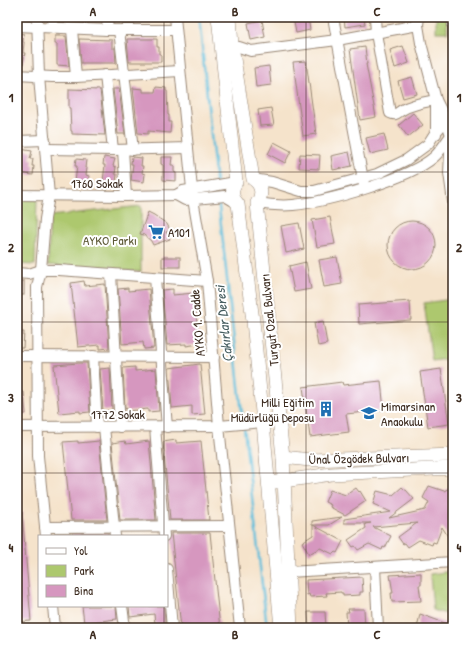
<svg xmlns="http://www.w3.org/2000/svg" width="470" height="645" font-family="'Patrick Hand',sans-serif">
	<style>
		.green { fill: #adc86e; stroke: #747946 }
		.lines { fill: none; stroke-linecap: round; stroke-linejoin: round }
		.stream { stroke: #5dbedb; stroke-width: 2.5 }
		.building { fill: #d697bf }
		.minor-casing { stroke: #988674; stroke-width: 12 }
		.major-casing { stroke: #988674; stroke-width: 14 }
		.minor { stroke: #fff; stroke-width: 10 }
		.major { stroke: #fff; stroke-width: 13 }
		.grid { fill: none; stroke: #3b2a1e; stroke-width: 1; stroke-opacity: 0.55 }
		.labels { text-anchor: middle; dominant-baseline: central; stroke-width: 4; stroke-linejoin: round; paint-order: stroke }
		.street-label { font-size: 13px; fill: #3b2a1e; stroke: #fff }
		.poi-label { font-size: 13px; fill: #3b2a1e; stroke: #fff; text-anchor: start }
		.park-label { font-size: 13px; fill: #5d5936; stroke: #fff }
		.water-label { font-size: 14px; font-style: italic; fill: #475e60; stroke: #fff }
		.neatline { fill: none; stroke: #3b2a1e; stroke-width: 1.5 }
		.grid-label { font-size: 13px; text-anchor: middle; font-weight: bold; fill: #3b2a1e }
	</style>
	<rect width="100%" height="100%" fill="#fff"/>
	<filter id="ink" filterUnits="userSpaceOnUse"><feTurbulence type="fractalNoise" baseFrequency=".025" numOctaves="2"/><feDisplacementMap in="SourceGraphic" scale="8" xChannelSelector="R" yChannelSelector="G"/><feConvolveMatrix kernelMatrix="1 2 1 2 8 2 1 2 1" color-interpolation-filters="sRGB"/></filter>
	<filter id="wash" filterUnits="userSpaceOnUse"><feTurbulence type="fractalNoise" baseFrequency=".012" numOctaves="4" result="noise"/><feDisplacementMap in="SourceGraphic" scale="16" xChannelSelector="R" yChannelSelector="G"/><feGaussianBlur stdDeviation="0.9" result="paint"/><feColorMatrix in="noise" values="0 0 0 0 0 0 0 0 0 0 0 0 0 0 0 0 0 1.4 0 .05"/><feComposite in="paint" operator="in"/></filter>
	<g filter="url(#wash)">
		<rect width="100%" height="100%" fill="#f5e3cb"/>
		<!-- green -->
		<g class="green">
			<rect x="436" y="17" width="11" height="15"/>
			<path d="M17 198 37 199 35 265 17 264Z"/>
			<path d="M141 206V272L48 265 50 216Z"/>
			<path d="M453 299V358L432 361 424 303Z"/>
			<path d="M453 571V616L433 610 430 574Z"/>
		</g>
		<g class="lines">
			<!-- stream -->
			<g class="stream">
				<path d="M199 17 216 184"/>
				<path d="M218 198 243 422"/>
				<path d="M244 427 267 628"/>
			</g>
		</g>
		<g id="blocks">
			<!-- building -->
			<g class="building">
				<path d="M293 17H308L310 30 296 33Z"/>
				<path d="M344 17H364L365 24 345 27Z"/>
				<path d="M262 20 265 37 251 40 248 23Z"/>
				<path d="M17 33 24 34 23 42H24L23 53H25L23 64H21V66L17 65Z"/>
				<path d="M55 36H66L69 66 57 65V44H55Z"/>
				<path d="M79 39 112 40V48H115L116 63H81Z"/>
				<path d="M127 39H157V47H159V54H161V62H129Z"/>
				<path d="M403 46 409 63 395 68 390 50Z"/>
				<path d="M365 47 367 64H366L376 117 360 120 350 49Z"/>
				<path d="M306 61 316 134 303 136 293 62Z"/>
				<path d="M269 66 271 85 256 87 254 68Z"/>
				<path d="M412 77 417 94 403 98 398 81Z"/>
				<path d="M156 87 166 88V91H167L168 115H169V122H171L170 133 148 131V134L138 133 133 88 143 89V92H155Z"/>
				<path d="M69 89 100 90 105 135 72 134V131H71L70 108H69Z"/>
				<path d="M113 89H119L125 134H118Z"/>
				<path d="M271 108 274 125 260 126 258 110Z"/>
				<path d="M413 113 423 125 408 137 399 125Z"/>
				<path d="M384 134 388 150 370 154 366 138Z"/>
				<path d="M274 142 291 151 285 163 268 154Z"/>
				<path d="M20 149 32 151 30 159H33L32 166H34L33 175 20 173 22 157 19 156Z"/>
				<path d="M349 152 352 166 333 170 331 156Z"/>
				<path d="M300 154 320 155 319 169 299 168Z"/>
				<path d="M104 157 115 159 113 166 116 167 115 174H117L116 183 103 181 105 165H103Z"/>
				<path d="M132 157 142 158 141 166H143L142 173 145 174 144 182 131 180 133 164H131Z"/>
				<path d="M161 157H172L171 165H174V172L176 173V181L163 180V165L161 164Z"/>
				<path d="M76 159 86 160 85 168H87L86 175 89 176 88 184 75 182 77 166H75Z"/>
				<path d="M148 212 154 215 167 224 170 230 166 232 170 239 153 245 151 241 144 235 140 234Z"/>
				<path d="M330 217 335 244 317 247 312 220Z"/>
				<circle cx="412" cy="245" r="24"/>
				<path d="M299 223 304 249 286 253 281 226Z"/>
				<rect x="162" y="257" width="18" height="10"/>
				<path d="M337 257 342 284 324 287 319 260Z"/>
				<path d="M306 262 311 289 294 292 289 266Z"/>
				<rect x="17" y="281" width="7" height="14"/>
				<path d="M84 281 85 286 105 284 109 348 100 349V345L78 347 71 283Z"/>
				<path d="M128 288V291L149 289 154 348 144 349 143 342 122 344 118 289Z"/>
				<path d="M173 289V295L194 293 199 344 186 346V344L167 345 162 290Z"/>
				<path d="M410 301 411 320 359 324 358 305Z"/>
				<path d="M323 321 327 344 318 346 314 323Z"/>
				<path d="M17 332H24L23 348H17Z"/>
				<path d="M79 363H87L90 412 80 413V411L59 413 54 365Z"/>
				<path d="M200 364 205 414 192 415V406L172 408 169 368Z"/>
				<path d="M135 367V371L156 369 159 411 148 412V409L127 411V408L125 409 123 368Z"/>
				<path d="M110 368 112 410 103 411 100 369Z"/>
				<path d="M441 369 449 424 428 427 420 372Z"/>
				<path d="M381 381 384 410 346 414 349 432 310 437 303 387 342 382 343 385Z"/>
				<path d="M17 392H24L26 414H17Z"/>
				<path d="M176 440V443L201 441 209 520H170L163 442Z"/>
				<path d="M78 441V443L99 441 107 520H71L63 442Z"/>
				<path d="M125 441 126 444 149 441 156 520H120L112 443Z"/>
				<path d="M429 486 444 491 453 486V506L450 508 449 538 442 527 436 543 433 542 432 545 419 540 408 547 405 543 403 544 398 537 417 523 373 527 391 536 385 548 383 547 382 550 369 544 358 550 355 546 353 547 348 540 366 528 365 524 371 523H344V519L391 512 373 504 377 491 393 495 402 487 405 490H406L414 499 389 518 425 510 429 502 423 498Z"/>
				<path d="M356 488 359 492 360 491 366 501 345 515 330 507 331 505 325 502 330 490 346 495Z"/>
				<path d="M17 512H22L31 621 17 622Z"/>
				<path d="M342 517 329 525H312V521Z"/>
				<path d="M313 525 343 541 337 553 335 552 333 554 320 548 309 554 302 542 313 535Z"/>
				<path d="M72 533H108V536H73Z"/>
				<path d="M171 533H210L220 628H181Z"/>
				<path d="M421 573V585H419L421 601 392 602 391 593H393L390 575Z"/>
				<path d="M362 577 363 592H360V595L343 596V593H341V592L326 593 327 596 310 597 309 594 307 595 306 580Z"/>
				<path d="M82 606H116L117 619 84 623Z"/>
				<path d="M129 606H164L165 623 155 624 154 614 130 617Z"/>
				<path d="M348 609H364L365 628H347L346 612H349Z"/>
				<path d="M308 612H325L326 628H309Z"/>
				<path d="M420 614 453 626V628H417Z"/>
			</g>
		</g>
	</g>
	<g filter="url(#ink)">
		<use href="#blocks" fill-opacity="0" stroke="#988674" stroke-width="1"/>
		<g class="lines">
			<defs>
				<g id="minor">
					<path d="M37 17 39 76 49 196 45 219 41 270 37 287 38 456 46 536"/>
					<path d="M175 17 193 199 207 281 219 426 240 628"/>
					<path d="M333 17 364 185"/>
					<path d="M375 17 376 33 390 113C396 116 397 113 402 110 412 104 425 102 436 100"/>
					<path d="M419 17 418 25 421 43 436 100 446 120 451 135 449 173 453 202"/>
					<path d="M17 26 107 30H176"/>
					<path d="M53 28V17"/>
					<path d="M72 29 76 77"/>
					<path d="M107 30 108 17"/>
					<path d="M119 30 133 150"/>
					<path d="M453 35V17"/>
					<path d="M225 46 239 47 251 51 337 40 418 25"/>
					<path d="M17 75 52 77H76L180 71"/>
					<path d="M105 75 113 150"/>
					<path d="M436 134V102"/>
					<path d="M17 141 45 140"/>
					<path d="M46 149 113 150 188 148"/>
					<path d="M123 150 126 196"/>
					<path d="M253 179 272 182 301 191H314L377 174 406 160 428 144 435 133 446 120 453 114"/>
					<path d="M17 195 126 196 176 195 183 191 236 182"/>
					<path d="M176 195 185 200 225 196 237 203"/>
					<path d="M257 203C269 205 281 206 293 205 327 202 409 179 434 157 441 151 446 141 453 133"/>
					<path d="M17 273 29 274 41 270H59L207 281"/>
					<path d="M111 274 120 427"/>
					<path d="M155 278 167 427"/>
					<path d="M17 356 214 357"/>
					<path d="M93 356 97 427"/>
					<path d="M17 427 219 426 263 422"/>
					<path d="M104 427 115 536"/>
					<path d="M155 427 164 536"/>
					<path d="M45 527 229 526"/>
					<path d="M375 567 378 628"/>
					<path d="M167 569 172 628"/>
					<path d="M289 572 453 562"/>
					<path d="M53 606 55 628"/>
					<path d="M122 606 125 628"/>
				</g>
				<g id="major">
					<path d="M218 17 236 182C231 190 231 197 238 204L253 321 263 422 281 628"/>
					<path d="M230 17 232 46 253 179C262 185 263 195 257 203L283 457 291 628"/>
					<path d="M283 457 310 460 453 455"/>
					<path d="M277 482 331 474 453 468"/>
				</g>
			</defs>
			<!-- minor casing -->
			<use href="#minor" class="minor-casing"/>
			<!-- major casing -->
			<use href="#major" class="major-casing"/>
			<!-- minor -->
			<use href="#minor" class="minor"/>
			<!-- major -->
			<use href="#major" class="major"/>
		</g>
	</g>
	<!-- grid -->
	<path class="grid" d="M164 17V536M306 17V628M17 172H453M17 322H453M17 473H453M164 606V628"/>
	<!-- icons -->
	<defs>
		<symbol id="supermarket-bare" viewBox="-9 -9 18 18"><path d="M-6-5.5h2.5l.6 2H6L4.5 2H-2.5L-4.4-4H-6ZM-1.5 3.2a1.3 1.3 0 1 0 .1 0ZM3 3.2a1.3 1.3 0 1 0 .1 0Z" fill="#1f6fb2" stroke="#fff" stroke-width="2.5" paint-order="stroke"/></symbol>
		<symbol id="building-bare" viewBox="-9 -9 18 18"><path d="M-4-6H4V6H1V3H-1V6H-4ZM-2.5-4.3h1.7v1.8h-1.7ZM.8-4.3h1.7v1.8H.8ZM-2.5-1h1.7V.8h-1.7ZM.8-1h1.7V.8H.8Z" fill="#1f6fb2" stroke="#fff" stroke-width="2.5" paint-order="stroke"/></symbol>
		<symbol id="school-bare" viewBox="-9 -9 18 18"><path d="M0-5L7-2L0 1L-7-2ZM-4 1L0 2.5L4 1V4Q0 6-4 4Z" fill="#1f6fb2" stroke="#fff" stroke-width="2.5" paint-order="stroke"/></symbol>
	</defs>
	<g fill-rule="evenodd">
		<use href="#supermarket-bare" x="145" y="221" width="22" height="22"/>
		<use href="#building-bare" x="315" y="398" width="22" height="22"/>
		<use href="#school-bare" x="358" y="402" width="22" height="22"/>
	</g>
	<g class="labels">
		<!-- street labels -->
		<g class="street-label">
			<text x="97" y="183">1760 Sokak</text>
			<text transform="translate(269 320) rotate(-96)">Turgut Ozal Bulvarı</text>
			<text transform="translate(197 323) rotate(-95)">AYKO 1. Cadde</text>
			<text x="118" y="414">1772 Sokak</text>
			<text transform="translate(359 458) rotate(-1)">Ünal Özgödek Bulvarı</text>
		</g>
		<!-- poi labels -->
		<g class="poi-label">
			<text x="168" y="232">A101</text>
			<text x="314" y="402" text-anchor="end">Milli Eğitim<tspan x="314" dy="15">Müdürlüğü Deposu</tspan></text>
			<text x="381" y="406">Mimarsinan<tspan x="381" dy="15">Anaokulu</tspan></text>
		</g>
		<!-- park labels -->
		<g class="park-label">
			<text x="110" y="240">AYKO Parkı</text>
		</g>
		<!-- water labels -->
		<g class="water-label">
			<text transform="translate(223 324) rotate(-96)">Çakırlar Deresi</text>
		</g>
	</g>
	<!-- margin -->
	<rect width="470" height="645" fill="none" stroke="#fff" stroke-width="44"/>
	<!-- legend -->
	<rect x="38" y="535" width="130" height="72" fill="#ffffff" stroke="#b1aaa5"/>
	<rect x="46" y="548" width="20" height="6" fill="#ffffff" stroke="#b1aaa5"/>
	<text x="74" y="555" font-size="12" fill="#3b2a1e">Yol</text>
	<rect x="46" y="565" width="20" height="12" fill="#adc86e" stroke="#b1aaa5"/>
	<text x="74" y="575" font-size="12" fill="#3b2a1e">Park</text>
	<rect x="46" y="585" width="20" height="12" fill="#d697bf" stroke="#b1aaa5"/>
	<text x="74" y="595" font-size="12" fill="#3b2a1e">Bina</text>
	<rect x="22" y="22" width="426" height="601" class="neatline"/>
	<g class="grid-label">
		<text x="93" y="16">A</text>
		<text x="235" y="16">B</text>
		<text x="377" y="16">C</text>
		<text x="11" y="102">1</text>
		<text x="459" y="102">1</text>
		<text x="11" y="252">2</text>
		<text x="459" y="252">2</text>
		<text x="11" y="402">3</text>
		<text x="459" y="402">3</text>
		<text x="11" y="552">4</text>
		<text x="459" y="552">4</text>
		<text x="93" y="639">A</text>
		<text x="235" y="639">B</text>
		<text x="377" y="639">C</text>
	</g>
</svg>
